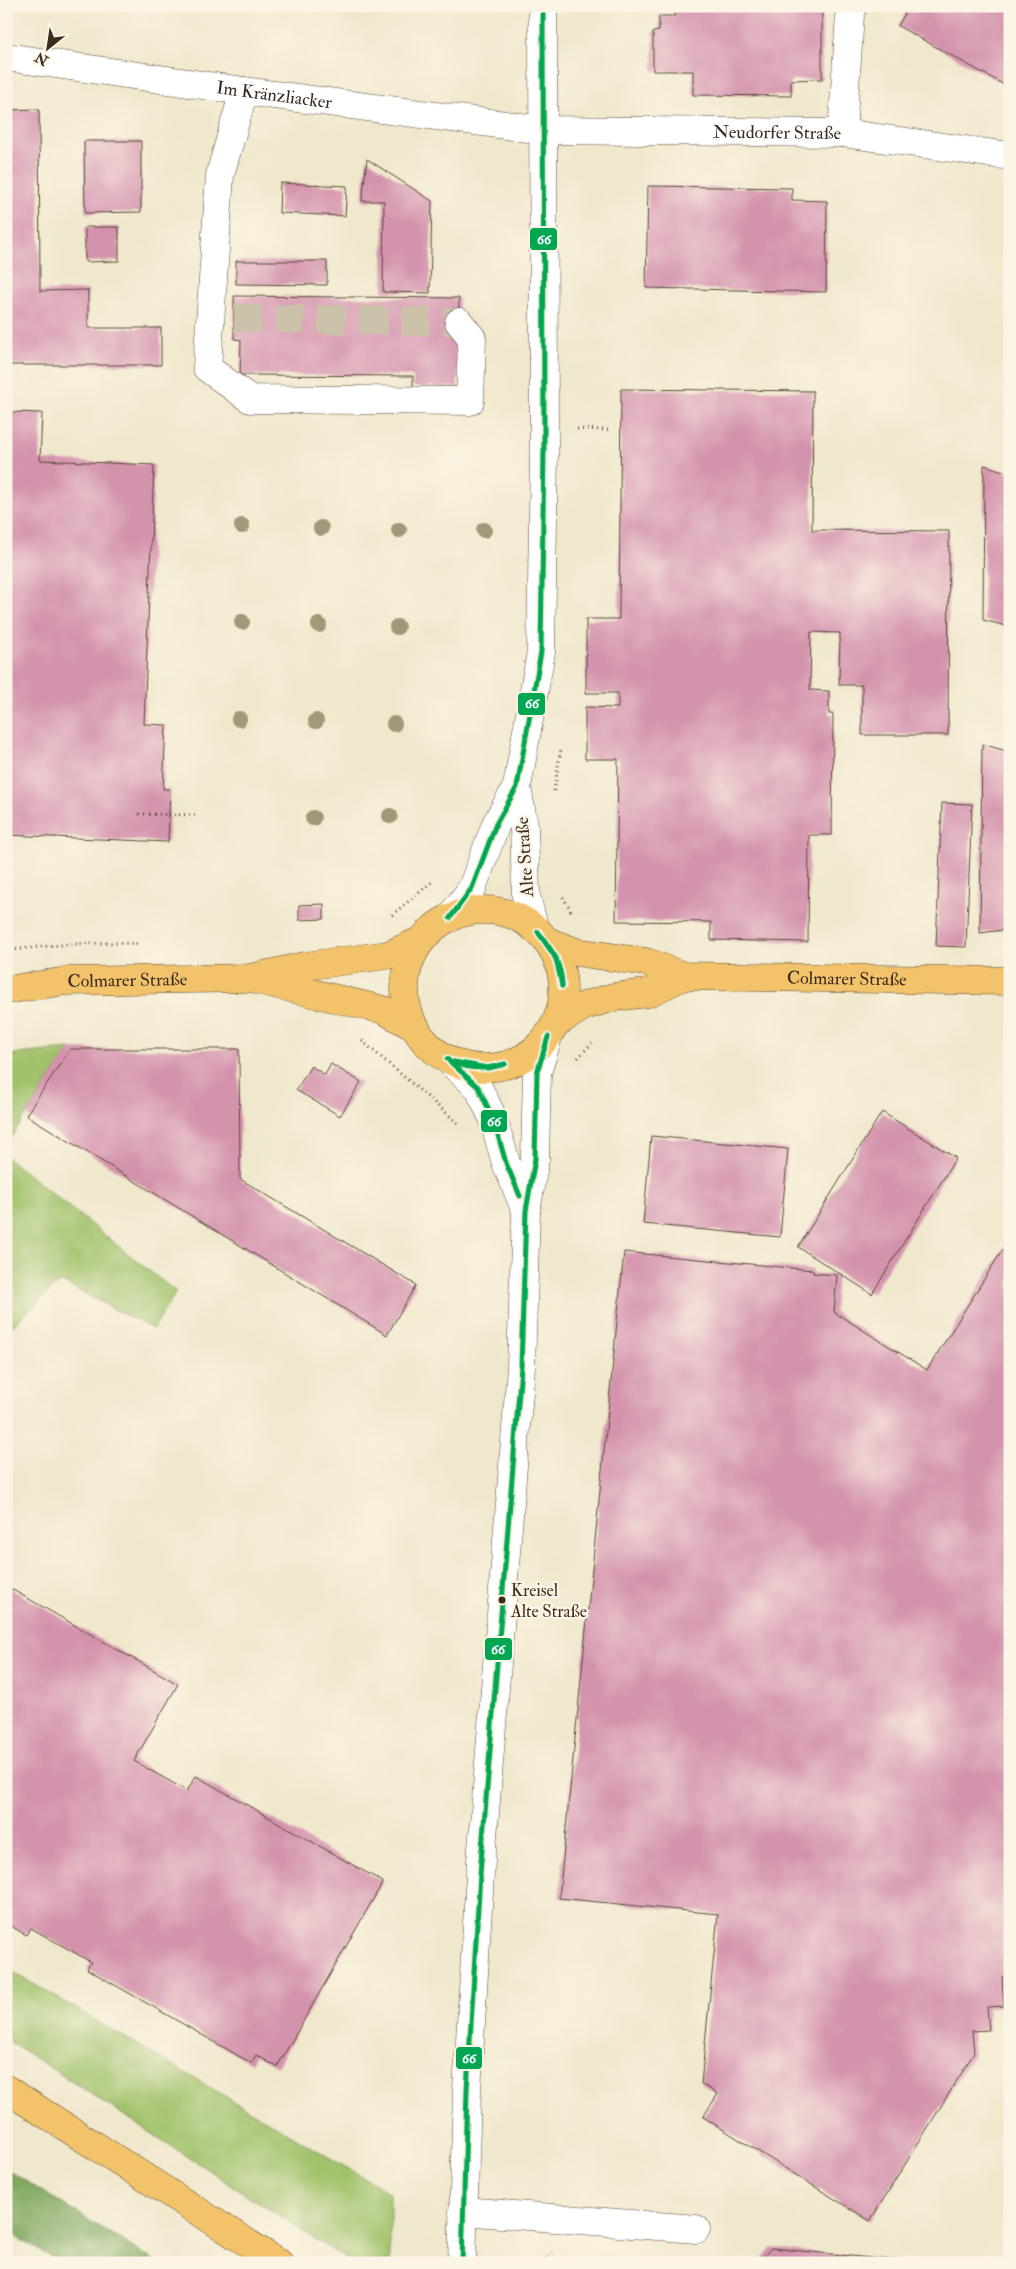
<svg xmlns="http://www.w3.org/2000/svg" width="1016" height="2269" font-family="'IM FELL Double Pica',serif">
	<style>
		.green { fill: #a0c26b; stroke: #6e7644 }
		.forest { fill: #80a85f; stroke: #5e693e }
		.building { fill: #d493ad }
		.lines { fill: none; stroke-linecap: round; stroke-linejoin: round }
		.minor-tunnel { stroke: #ccc2a9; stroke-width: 28; stroke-dasharray: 28 14; stroke-linecap: butt }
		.minor-casing { stroke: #564638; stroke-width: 29 }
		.major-casing { stroke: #564638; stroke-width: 29 }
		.path { stroke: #564638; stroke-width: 3; stroke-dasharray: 1 4; stroke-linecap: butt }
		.minor { stroke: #fff; stroke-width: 28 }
		.major { stroke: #f2c36a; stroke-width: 28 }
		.bus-1-casing { stroke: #fcf5e5; stroke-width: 9 }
		.bus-1 { stroke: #00a651; stroke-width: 5 }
		.tree { fill: #9d9979 }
		.bus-dot { fill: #3b2a1e; stroke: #fcf5e5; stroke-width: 2 }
		.labels { text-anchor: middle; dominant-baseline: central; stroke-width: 4.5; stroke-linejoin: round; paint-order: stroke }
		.bus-label { font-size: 17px; fill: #3b2a1e; stroke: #fcf5e5; text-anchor: start }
		.street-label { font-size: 18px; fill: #3b2a1e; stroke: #fcf5e5 }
		.line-badge { stroke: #fcf5e5; stroke-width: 2 }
		.badge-label { font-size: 14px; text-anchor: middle; font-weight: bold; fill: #fff }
	</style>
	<rect width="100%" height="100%" fill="#fcf5e5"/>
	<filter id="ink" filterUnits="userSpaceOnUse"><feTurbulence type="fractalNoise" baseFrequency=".02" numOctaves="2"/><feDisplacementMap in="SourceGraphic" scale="10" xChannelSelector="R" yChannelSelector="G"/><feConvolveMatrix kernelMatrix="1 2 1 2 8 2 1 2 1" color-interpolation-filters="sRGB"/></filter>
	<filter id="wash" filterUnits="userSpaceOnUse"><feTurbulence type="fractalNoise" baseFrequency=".0096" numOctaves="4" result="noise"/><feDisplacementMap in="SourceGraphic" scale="20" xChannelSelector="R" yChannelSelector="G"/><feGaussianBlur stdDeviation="1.12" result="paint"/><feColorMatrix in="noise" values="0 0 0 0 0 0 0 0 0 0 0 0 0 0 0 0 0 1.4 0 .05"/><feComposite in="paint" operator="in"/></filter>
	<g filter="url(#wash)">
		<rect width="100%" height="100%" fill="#f0e8cc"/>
		<!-- green -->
		<g class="green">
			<path d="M70 1049 6 1145V1055Z"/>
			<path d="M6 1157 176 1292 153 1329 60 1281 6 1332Z"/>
			<path d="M6 1968 390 2193V2263H352L6 2039Z"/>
		</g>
		<!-- forest -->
		<path class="forest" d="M6 2169 158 2263H61L6 2231Z"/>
		<g id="blocks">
			<!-- building -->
			<g class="building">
				<path d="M675 6H822V79L791 80V96L693 95V71H653V32L659 31V16H675Z"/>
				<path d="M909 6H1010V88L898 26Z"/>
				<path d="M39 109 40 291 88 290V328H161V365H6V110Z"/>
				<path d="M84 141H141V212L85 213Z"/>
				<path d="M367 159 432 201 430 293 383 292 384 201H362Z"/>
				<path d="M280 183 347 186 345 216 279 213Z"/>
				<path d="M648 186 792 188V200L827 201 826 292 646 288Z"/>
				<path d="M85 227H119V261L85 262Z"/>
				<path d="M236 261H327V285L236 284Z"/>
				<path d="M234 296 459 298 458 387H413V376L240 375 241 340 234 339Z"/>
				<path d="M621 389 813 391 812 530 949 531 948 735H862V685H839L840 633 811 632 810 690 829 691V714H833L832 835H809L808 942 711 940V922L616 921 618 759H585V707L618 708V693H586V619H619Z"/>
				<path d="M6 412 42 413 40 460 154 465 144 724 166 725 163 789H170L168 842 6 835Z"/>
				<path d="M984 465 1010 473V627L983 620Z"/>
				<path d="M982 744 1010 752V929L980 933Z"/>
				<path d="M942 803 972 804 966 947 936 946Z"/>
				<path d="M324 904V919L299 920V905Z"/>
				<path d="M70 1049H239L240 1179 416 1285 387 1335 26 1115Z"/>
				<path d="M331 1064 361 1082 340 1116 296 1090 311 1066 325 1075Z"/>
				<path d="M882 1112 956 1158 872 1294 798 1247Z"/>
				<path d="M651 1136 788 1149 780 1237 643 1224Z"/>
				<path d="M1010 1238V1977H1002L1004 2006 987 2007 989 2030 972 2031 974 2053 870 2221 703 2117 718 2094 701 2084 718 1914 559 1898 624 1252 813 1270V1273L837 1275 834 1312 927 1370Z"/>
				<path d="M6 1586 178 1684 134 1761 187 1791 196 1776 383 1882 277 2067 256 2055 251 2063 87 1969 91 1962 31 1928 26 1935 6 1923Z"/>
				<path d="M771 2248 901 2261V2263H758Z"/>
				<path d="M1010 2258V2263H982V2261Z"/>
			</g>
		</g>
	</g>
	<g filter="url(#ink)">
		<use href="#blocks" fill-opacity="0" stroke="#564638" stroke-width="1"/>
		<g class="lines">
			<!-- minor-tunnel -->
			<path class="minor-tunnel" d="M234 318 459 322"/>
			<defs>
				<g id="minor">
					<path id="s1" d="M6 57 244 91 543 130 842 133 1010 156"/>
					<path d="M244 91 220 175 207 368 250 399 470 401 472 338 459 322"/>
					<path d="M842 133 850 15 853 6"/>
					<path d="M450 918 472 888 496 824 517 787"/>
					<path d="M534 927 526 896 524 826 517 787 541 652 544 450 543 6"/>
					<path d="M447 1059 478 1087 493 1118 506 1163 526 1211"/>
					<path d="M463 2211 696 2229"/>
					<path d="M462 2263 467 2090 480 1874 521 1367 526 1211 535 1159 537 1073 548 1037"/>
				</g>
				<g id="major">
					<circle cx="484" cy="989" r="79"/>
					<path id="s2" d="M547 941 576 952 646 962 684 976 1010 981"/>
					<path d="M257 980 384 1010 416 1028"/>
					<path id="s3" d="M6 990 67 981 251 978 305 966 388 955 422 940"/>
					<path d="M555 1024 584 1006 614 997 648 993 684 976"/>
					<path d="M6 2089 279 2263"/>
				</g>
			</defs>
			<!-- minor casing -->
			<use href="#minor" class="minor-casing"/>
			<!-- major casing -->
			<use href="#major" class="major-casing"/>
			<!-- path -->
			<g class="path">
				<path d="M577 429 609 430"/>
				<path d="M554 791 561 748"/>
				<path d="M139 814 195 815"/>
				<path d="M563 897 572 913"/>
				<path d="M392 915 433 881"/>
				<path d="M6 951C51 945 94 941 140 944"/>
				<path d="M362 1041 458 1123"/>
				<path d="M578 1058 592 1043"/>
				<path d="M542 2263 547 2256 553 2253"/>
			</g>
			<!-- minor -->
			<use href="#minor" class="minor"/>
			<!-- major -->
			<use href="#major" class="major"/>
			<defs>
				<g id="bus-1">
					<path d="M450 918 472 888 496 824 517 787 541 652 544 450 543 6"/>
					<path d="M538 932C551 948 562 965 562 986"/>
					<path d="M538 932 556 958 562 986"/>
					<path d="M447 1059 478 1087 493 1118 506 1163 520 1196"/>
					<path d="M454 1062 488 1068 505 1064"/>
					<path d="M454 1062C469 1070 490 1069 505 1064"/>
					<path d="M462 2263 467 2090 480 1874 521 1367 526 1211 535 1159 537 1073 548 1037"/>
				</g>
			</defs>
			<!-- bus-1 casing -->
			<use href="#bus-1" class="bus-1-casing"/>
			<!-- bus-1 -->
			<use href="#bus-1" class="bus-1"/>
		</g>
		<!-- trees -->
		<g class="tree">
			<circle cx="242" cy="526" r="8"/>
			<circle cx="321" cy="528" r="8"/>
			<circle cx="399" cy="530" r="8"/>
			<circle cx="484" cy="530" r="8"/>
			<circle cx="242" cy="622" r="8"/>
			<circle cx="319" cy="625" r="8"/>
			<circle cx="397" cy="627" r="8"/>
			<circle cx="239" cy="719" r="8"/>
			<circle cx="316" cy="721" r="8"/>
			<circle cx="394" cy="724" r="8"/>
			<circle cx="390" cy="816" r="8"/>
			<circle cx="313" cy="818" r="8"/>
		</g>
	</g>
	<!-- markers -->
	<circle class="bus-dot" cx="502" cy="1600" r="4.5"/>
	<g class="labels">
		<!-- bus labels -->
		<g class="bus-label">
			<text x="511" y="1590">Kreisel<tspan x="511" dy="21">Alte Straße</tspan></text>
		</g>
		<!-- street labels -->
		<g class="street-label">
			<text stroke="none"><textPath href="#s1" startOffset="271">Im Kränzliacker</textPath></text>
			<text stroke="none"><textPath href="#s1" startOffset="776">Neudorfer Straße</textPath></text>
			<text transform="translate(525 857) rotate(-94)">Alte Straße</text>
			<text stroke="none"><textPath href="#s2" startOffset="305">Colmarer Straße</textPath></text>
			<text stroke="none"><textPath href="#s3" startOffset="122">Colmarer Straße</textPath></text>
		</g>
	</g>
	<g class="line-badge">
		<rect x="529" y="227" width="29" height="24" rx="5" fill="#00a651"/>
		<rect x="517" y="692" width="29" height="24" rx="5" fill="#00a651"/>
		<rect x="480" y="1109" width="28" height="24" rx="5" fill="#00a651"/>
		<rect x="484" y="1637" width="29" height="24" rx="5" fill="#00a651"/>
		<rect x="455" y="2046" width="28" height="24" rx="5" fill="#00a651"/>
	</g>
	<g class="badge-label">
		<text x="544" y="244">66</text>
		<text x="532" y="708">66</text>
		<text x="494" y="1126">66</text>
		<text x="498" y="1654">66</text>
		<text x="469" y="2063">66</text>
	</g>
	<!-- margin -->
	<rect width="1016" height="2269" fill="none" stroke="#fcf5e5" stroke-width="25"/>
	<!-- north arrow -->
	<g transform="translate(48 48) rotate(210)" stroke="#fcf5e5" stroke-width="4" paint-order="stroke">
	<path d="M0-4L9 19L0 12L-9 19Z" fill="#3b2a1e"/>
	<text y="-8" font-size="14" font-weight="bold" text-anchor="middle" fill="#3b2a1e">N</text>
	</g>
</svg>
